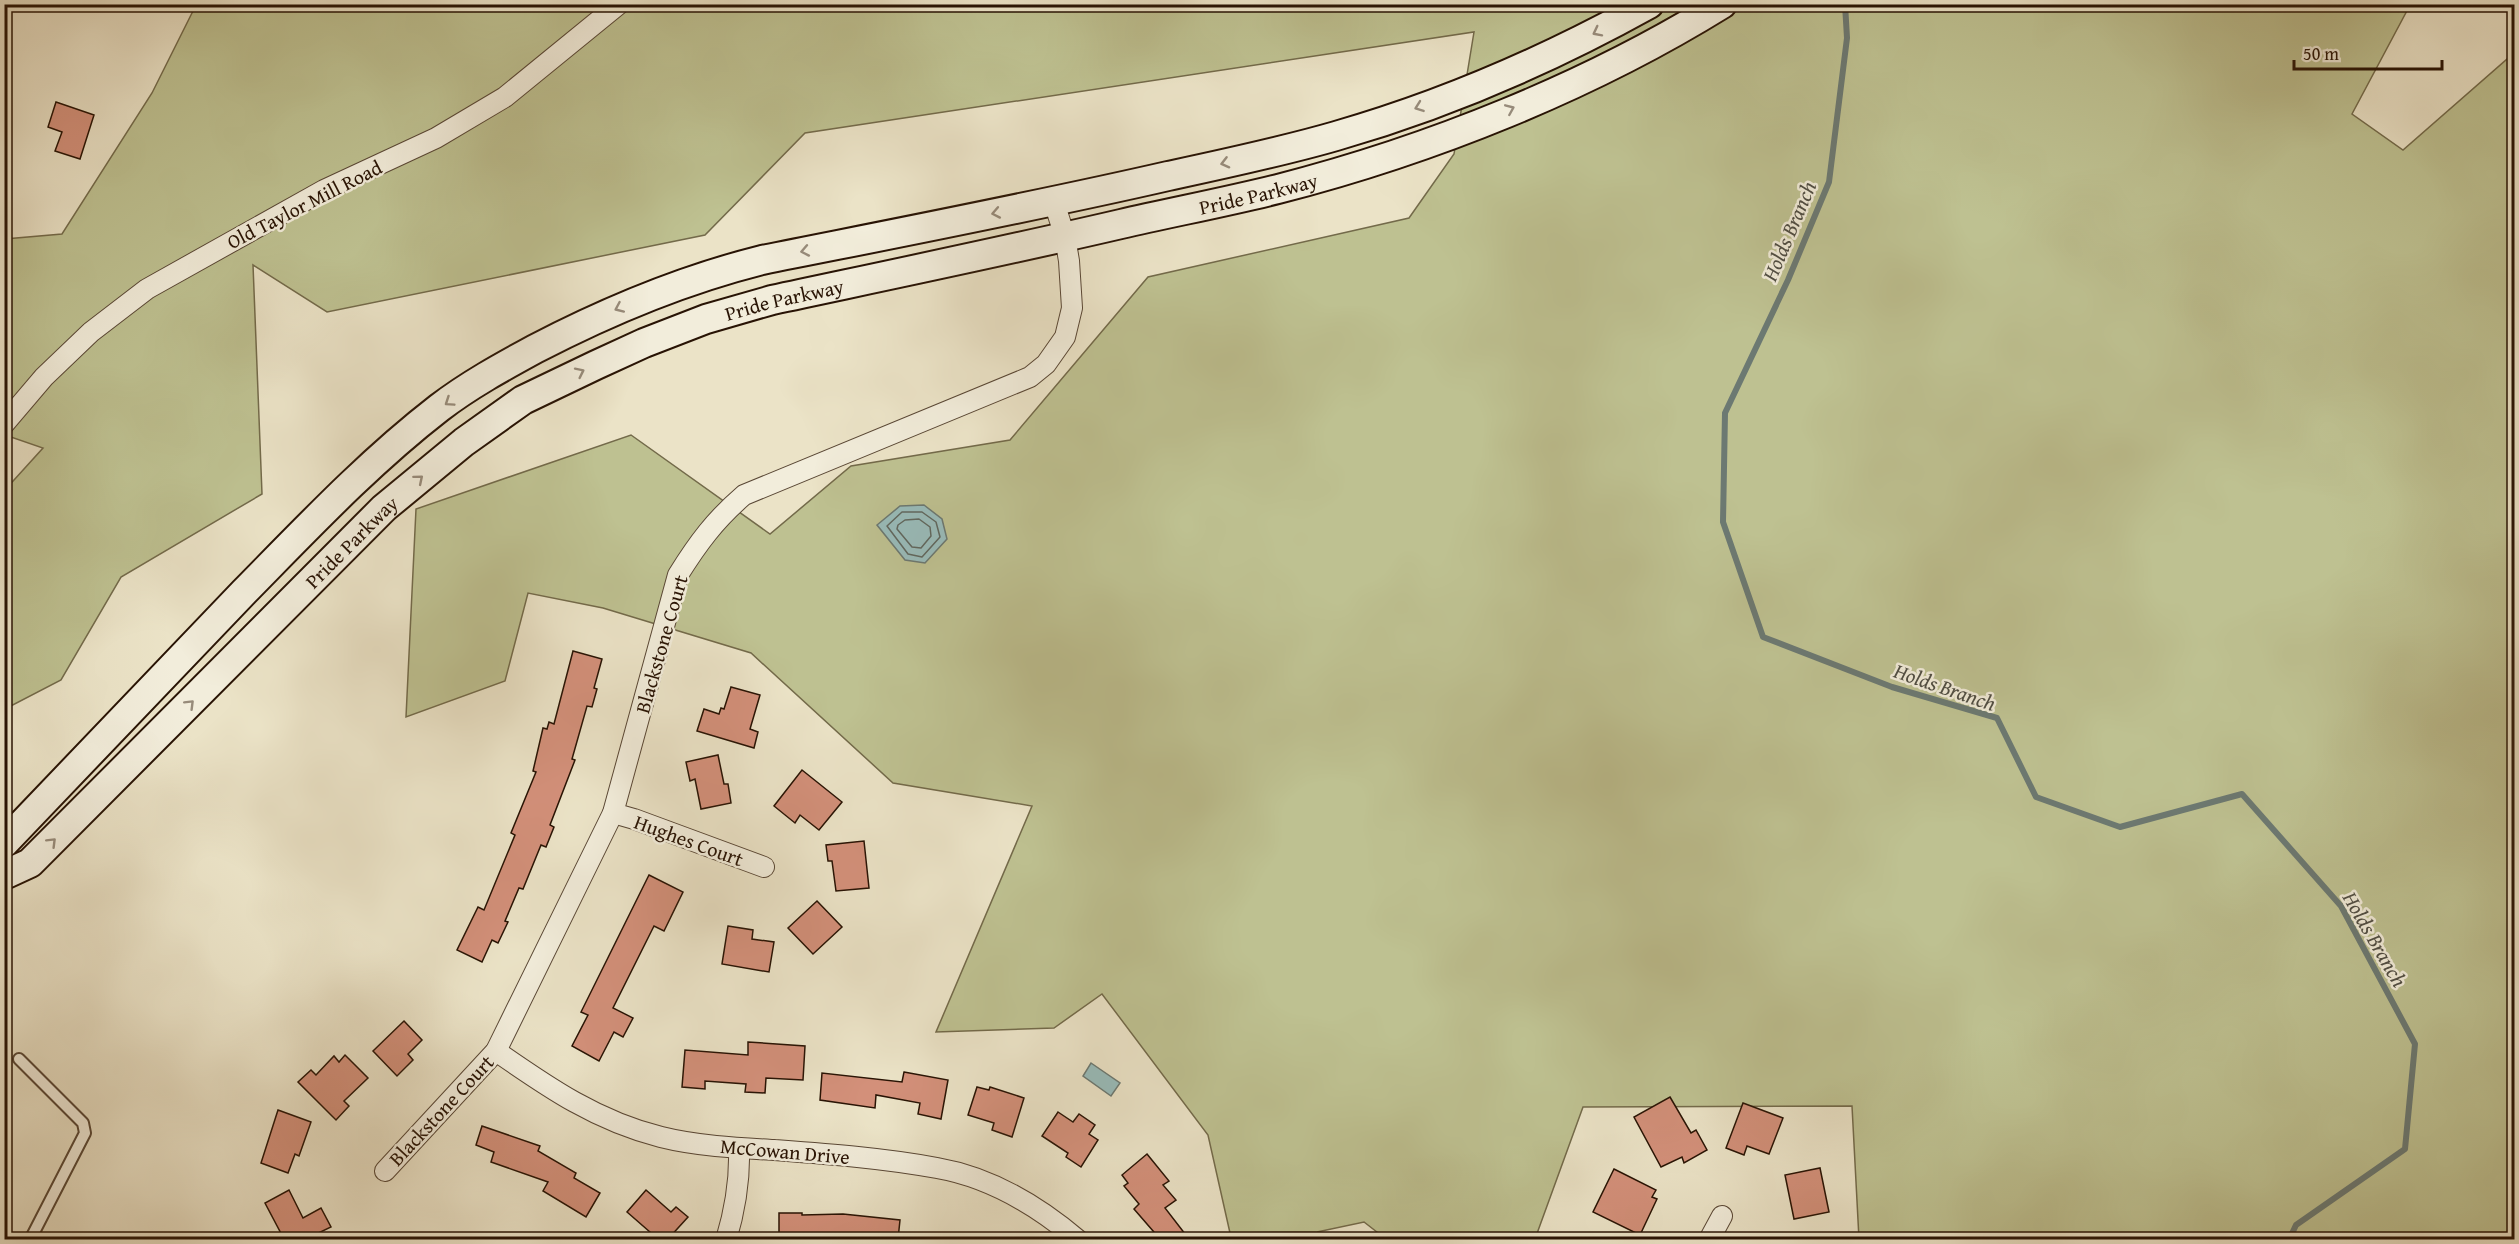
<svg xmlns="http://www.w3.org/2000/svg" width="2519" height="1244" font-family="'Gentium Book Plus',serif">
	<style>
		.green { fill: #bec191; stroke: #736a4a; stroke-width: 1.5 }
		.water { fill: #99bdbc; stroke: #6c7972; stroke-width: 1.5 }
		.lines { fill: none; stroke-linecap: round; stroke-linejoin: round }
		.shore { stroke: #606860; stroke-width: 1.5 }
		.stream { stroke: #6c7972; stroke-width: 6 }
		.building { fill: #d3907a; stroke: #281304; stroke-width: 1.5 }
		.service-casing { stroke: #594735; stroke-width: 14 }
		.minor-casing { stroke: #594735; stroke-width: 22 }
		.secondary-casing { stroke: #281304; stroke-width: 32 }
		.service { stroke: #f2eddb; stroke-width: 10 }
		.minor { stroke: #f2eddb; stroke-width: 20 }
		.secondary { stroke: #f2eddb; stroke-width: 28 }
		.oneway { stroke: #978b7a }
		.labels { text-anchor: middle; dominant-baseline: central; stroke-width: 5; stroke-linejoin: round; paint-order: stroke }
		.street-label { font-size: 20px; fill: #281304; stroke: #f2eddb }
		.water-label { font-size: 21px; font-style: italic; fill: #504e44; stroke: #f2eddb }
	</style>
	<rect width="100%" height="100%" fill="#ebe3c7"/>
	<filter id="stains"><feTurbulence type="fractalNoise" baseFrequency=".00333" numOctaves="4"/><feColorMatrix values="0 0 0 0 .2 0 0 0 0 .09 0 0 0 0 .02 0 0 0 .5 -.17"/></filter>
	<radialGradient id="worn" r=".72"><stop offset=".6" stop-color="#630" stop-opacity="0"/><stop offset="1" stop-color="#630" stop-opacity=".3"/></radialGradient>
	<!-- green -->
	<path class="green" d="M196 5H2410L2352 114 2403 150 2514 53V1239H1859L1852 1106 1583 1107 1535 1239H1386L1364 1222 1317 1232 1230 1233 1208 1135 1102 994 1054 1028 936 1032 1032 806 893 783 751 653 603 608 528 593 505 681 406 717 416 509 631 435 770 534 851 466 1010 440 1148 277 1409 218 1454 154 1474 32 805 133 705 235 327 312 253 265 262 494 121 577 61 680 5 709 4 491 43 448 5 435V239L62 234 152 93Z"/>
	<!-- water -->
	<g class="water">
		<path d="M924 505 942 519 947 539 925 563 905 560 877 525 900 506Z"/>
		<path d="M1091 1063 1120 1083 1111 1096 1083 1076Z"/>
	</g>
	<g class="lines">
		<!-- shore -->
		<g class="shore">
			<path d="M922 512 936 522 940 537 922 557 908 554 887 526 902 512Z"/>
			<path d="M905 520 919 519 930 527 931 536 921 548 912 547 897 529 898 525Z"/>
		</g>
		<!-- stream -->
		<path class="stream" d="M1845 4 1847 38 1829 182 1788 280 1725 413 1723 522 1763 637 1892 687 1997 718 2036 797 2120 827 2242 794 2341 906 2415 1044 2405 1149 2296 1225 2289 1240"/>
	</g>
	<!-- building -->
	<g class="building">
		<path d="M56 102 94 115 80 159 55 151 62 132 48 127Z"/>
		<path d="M573 651 602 659 594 688 597 689 592 707 587 706 572 759 575 760 550 825 554 827 546 847 541 845 523 889 519 888 505 921 508 922 498 943 492 940 482 962 457 950 478 907 484 910 515 835 511 833 536 772 533 771 543 728 547 729 549 722 554 724Z"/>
		<path d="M731 687 760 695 750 729 758 732 754 748 697 731 704 709 719 714 721 708 724 709Z"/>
		<path d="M718 755 724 784H728L731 803 701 809 695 779 690 781 686 762Z"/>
		<path d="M802 770 842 802 819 830 800 815 795 823 774 806Z"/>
		<path d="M864 841 869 888 836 891 832 861H828L826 845Z"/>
		<path d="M649 875 683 892 664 931 654 926 613 1008 633 1018 623 1037 614 1032 599 1061 572 1046 588 1015 581 1012Z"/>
		<path d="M817 901 842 927 813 954 788 928Z"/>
		<path d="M728 926 753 930 752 939 774 942 769 972 722 964Z"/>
		<path d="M404 1021 422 1040 408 1054 413 1060 397 1076 373 1051Z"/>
		<path d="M748 1042 805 1046 803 1080 766 1078 765 1093 745 1092 746 1084 705 1081V1089L682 1087 685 1050 748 1055Z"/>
		<path d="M345 1055 368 1078 344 1101 349 1106 336 1120 298 1082 311 1070 316 1075 334 1056 339 1062Z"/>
		<path d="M904 1072 948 1080 941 1119 918 1114 920 1103 876 1095 875 1108 820 1100 822 1073 902 1082Z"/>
		<path d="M977 1087 989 1090 990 1087 1024 1098 1012 1137 992 1130 994 1123 968 1115Z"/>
		<path d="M1670 1097 1691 1133 1696 1130 1707 1150 1684 1163 1682 1157 1661 1167 1634 1117Z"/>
		<path d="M1743 1103 1783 1118 1769 1154 1747 1146 1744 1155 1726 1148Z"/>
		<path d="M278 1110 311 1122 299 1156 295 1154 288 1173 261 1163Z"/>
		<path d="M1058 1112 1073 1122 1079 1114 1095 1125 1089 1134 1098 1140 1081 1167 1066 1157 1068 1153 1042 1136Z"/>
		<path d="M482 1126 540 1146 538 1151 576 1173 574 1178 600 1193 586 1217 543 1191 548 1182 491 1162 494 1152 476 1145Z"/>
		<path d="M1147 1154 1169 1181 1163 1185 1176 1200 1165 1208 1189 1239H1160L1134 1209 1139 1204 1124 1186 1128 1183 1122 1175Z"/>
		<path d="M1820 1168 1829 1212 1794 1219 1785 1175Z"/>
		<path d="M1614 1169 1656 1190 1652 1197 1657 1199 1640 1235 1593 1212Z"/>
		<path d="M289 1190 303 1218 321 1208 331 1227 306 1239H284L265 1203Z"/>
		<path d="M646 1190 671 1212 676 1207 688 1217 668 1239H658L627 1212Z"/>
		<path d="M779 1213H802V1215L843 1214 900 1220 898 1239H779Z"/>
	</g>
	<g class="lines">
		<defs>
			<path id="service" d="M19 1059 83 1123 85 1133 30 1240"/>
			<g id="minor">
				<path d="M4 424 44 377 91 332 147 289 324 190 436 138 505 97 619 4"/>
				<path d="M613 813 634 819 764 867"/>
				<path d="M496 1051C549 1088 597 1121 661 1137 697 1146 737 1148 774 1150 828 1154 884 1158 937 1168 989 1177 1038 1206 1078 1240"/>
				<path d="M385 1171 496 1051 613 813 678 575C698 543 715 520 744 495L1030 377 1046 364 1065 337 1072 308 1069 261 1065 237 1054 202"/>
				<path d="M726 1240C735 1210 740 1179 739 1148"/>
				<path d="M1709 1240 1722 1216"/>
			</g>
			<g id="secondary">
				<path d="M4 843C84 759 164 675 244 592 307 528 368 463 439 408 469 385 502 367 535 349 608 311 682 280 762 260 897 233 1033 207 1168 176 1224 164 1281 152 1336 136 1444 105 1550 59 1649 4"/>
				<path id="s1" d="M4 875 30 863 384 508 464 442 523 400 596 365 644 343 706 319 772 300C889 275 1005 251 1121 224 1173 212 1226 202 1278 189 1430 150 1588 87 1722 4"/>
			</g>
		</defs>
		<!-- service casing -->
		<use href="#service" class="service-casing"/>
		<!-- minor casing -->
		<use href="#minor" class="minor-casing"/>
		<!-- secondary casing -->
		<use href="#secondary" class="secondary-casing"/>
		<!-- service -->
		<use href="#service" class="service"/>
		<!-- minor -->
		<use href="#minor" class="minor"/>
		<!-- secondary -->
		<use href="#secondary" class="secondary"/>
	</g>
	<!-- one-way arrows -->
	<defs><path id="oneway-chevron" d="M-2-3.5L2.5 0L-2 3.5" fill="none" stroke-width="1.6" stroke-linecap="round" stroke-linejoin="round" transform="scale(1.5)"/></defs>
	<g class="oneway">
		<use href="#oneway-chevron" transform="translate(1597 32) rotate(153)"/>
		<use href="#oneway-chevron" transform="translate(1419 107) rotate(160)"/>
		<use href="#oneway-chevron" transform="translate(1510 109) rotate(-23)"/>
		<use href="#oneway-chevron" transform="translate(1225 163) rotate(166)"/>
		<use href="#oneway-chevron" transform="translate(996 213) rotate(169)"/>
		<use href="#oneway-chevron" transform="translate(805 251) rotate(169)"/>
		<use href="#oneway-chevron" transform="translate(619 308) rotate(156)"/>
		<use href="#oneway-chevron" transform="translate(580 372) rotate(-26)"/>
		<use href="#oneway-chevron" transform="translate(449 402) rotate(146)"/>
		<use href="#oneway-chevron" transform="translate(419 479) rotate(-40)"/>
		<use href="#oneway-chevron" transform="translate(190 704) rotate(-45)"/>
		<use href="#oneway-chevron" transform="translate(52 842) rotate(-45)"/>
	</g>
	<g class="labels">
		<!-- street labels -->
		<g class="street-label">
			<text stroke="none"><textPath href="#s1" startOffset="1473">Pride Parkway</textPath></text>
			<text transform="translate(304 204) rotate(-27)">Old Taylor Mill Road</text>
			<text stroke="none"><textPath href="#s1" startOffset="987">Pride Parkway</textPath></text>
			<text stroke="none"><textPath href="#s1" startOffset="483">Pride Parkway</textPath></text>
			<text transform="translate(661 644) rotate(-74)">Blackstone Court</text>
			<text transform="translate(689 840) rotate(20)">Hughes Court</text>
			<text transform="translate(441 1110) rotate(-47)">Blackstone Court</text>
			<text transform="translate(785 1151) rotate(5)">McCowan Drive</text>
		</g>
		<!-- water labels -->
		<g class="water-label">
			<text transform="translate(1789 231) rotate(-67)">Holds Branch</text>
			<text transform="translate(1945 687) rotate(19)">Holds Branch</text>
			<text transform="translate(2375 939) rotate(60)">Holds Branch</text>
		</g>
	</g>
	<!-- margin -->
	<rect width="2519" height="1244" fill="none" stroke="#ebe3c7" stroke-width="24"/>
	<rect x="6" y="6" width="2507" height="1232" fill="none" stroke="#281304" stroke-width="3"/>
	<rect x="12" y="12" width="2495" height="1220" fill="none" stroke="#281304" stroke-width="1.5"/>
	<!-- scale -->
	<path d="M2294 60v9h148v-9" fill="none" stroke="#281304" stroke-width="3"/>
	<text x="2303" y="60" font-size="18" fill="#281304" stroke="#f2eddb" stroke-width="4.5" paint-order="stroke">50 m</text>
	<rect width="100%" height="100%" filter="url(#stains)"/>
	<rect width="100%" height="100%" fill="url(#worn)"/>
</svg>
